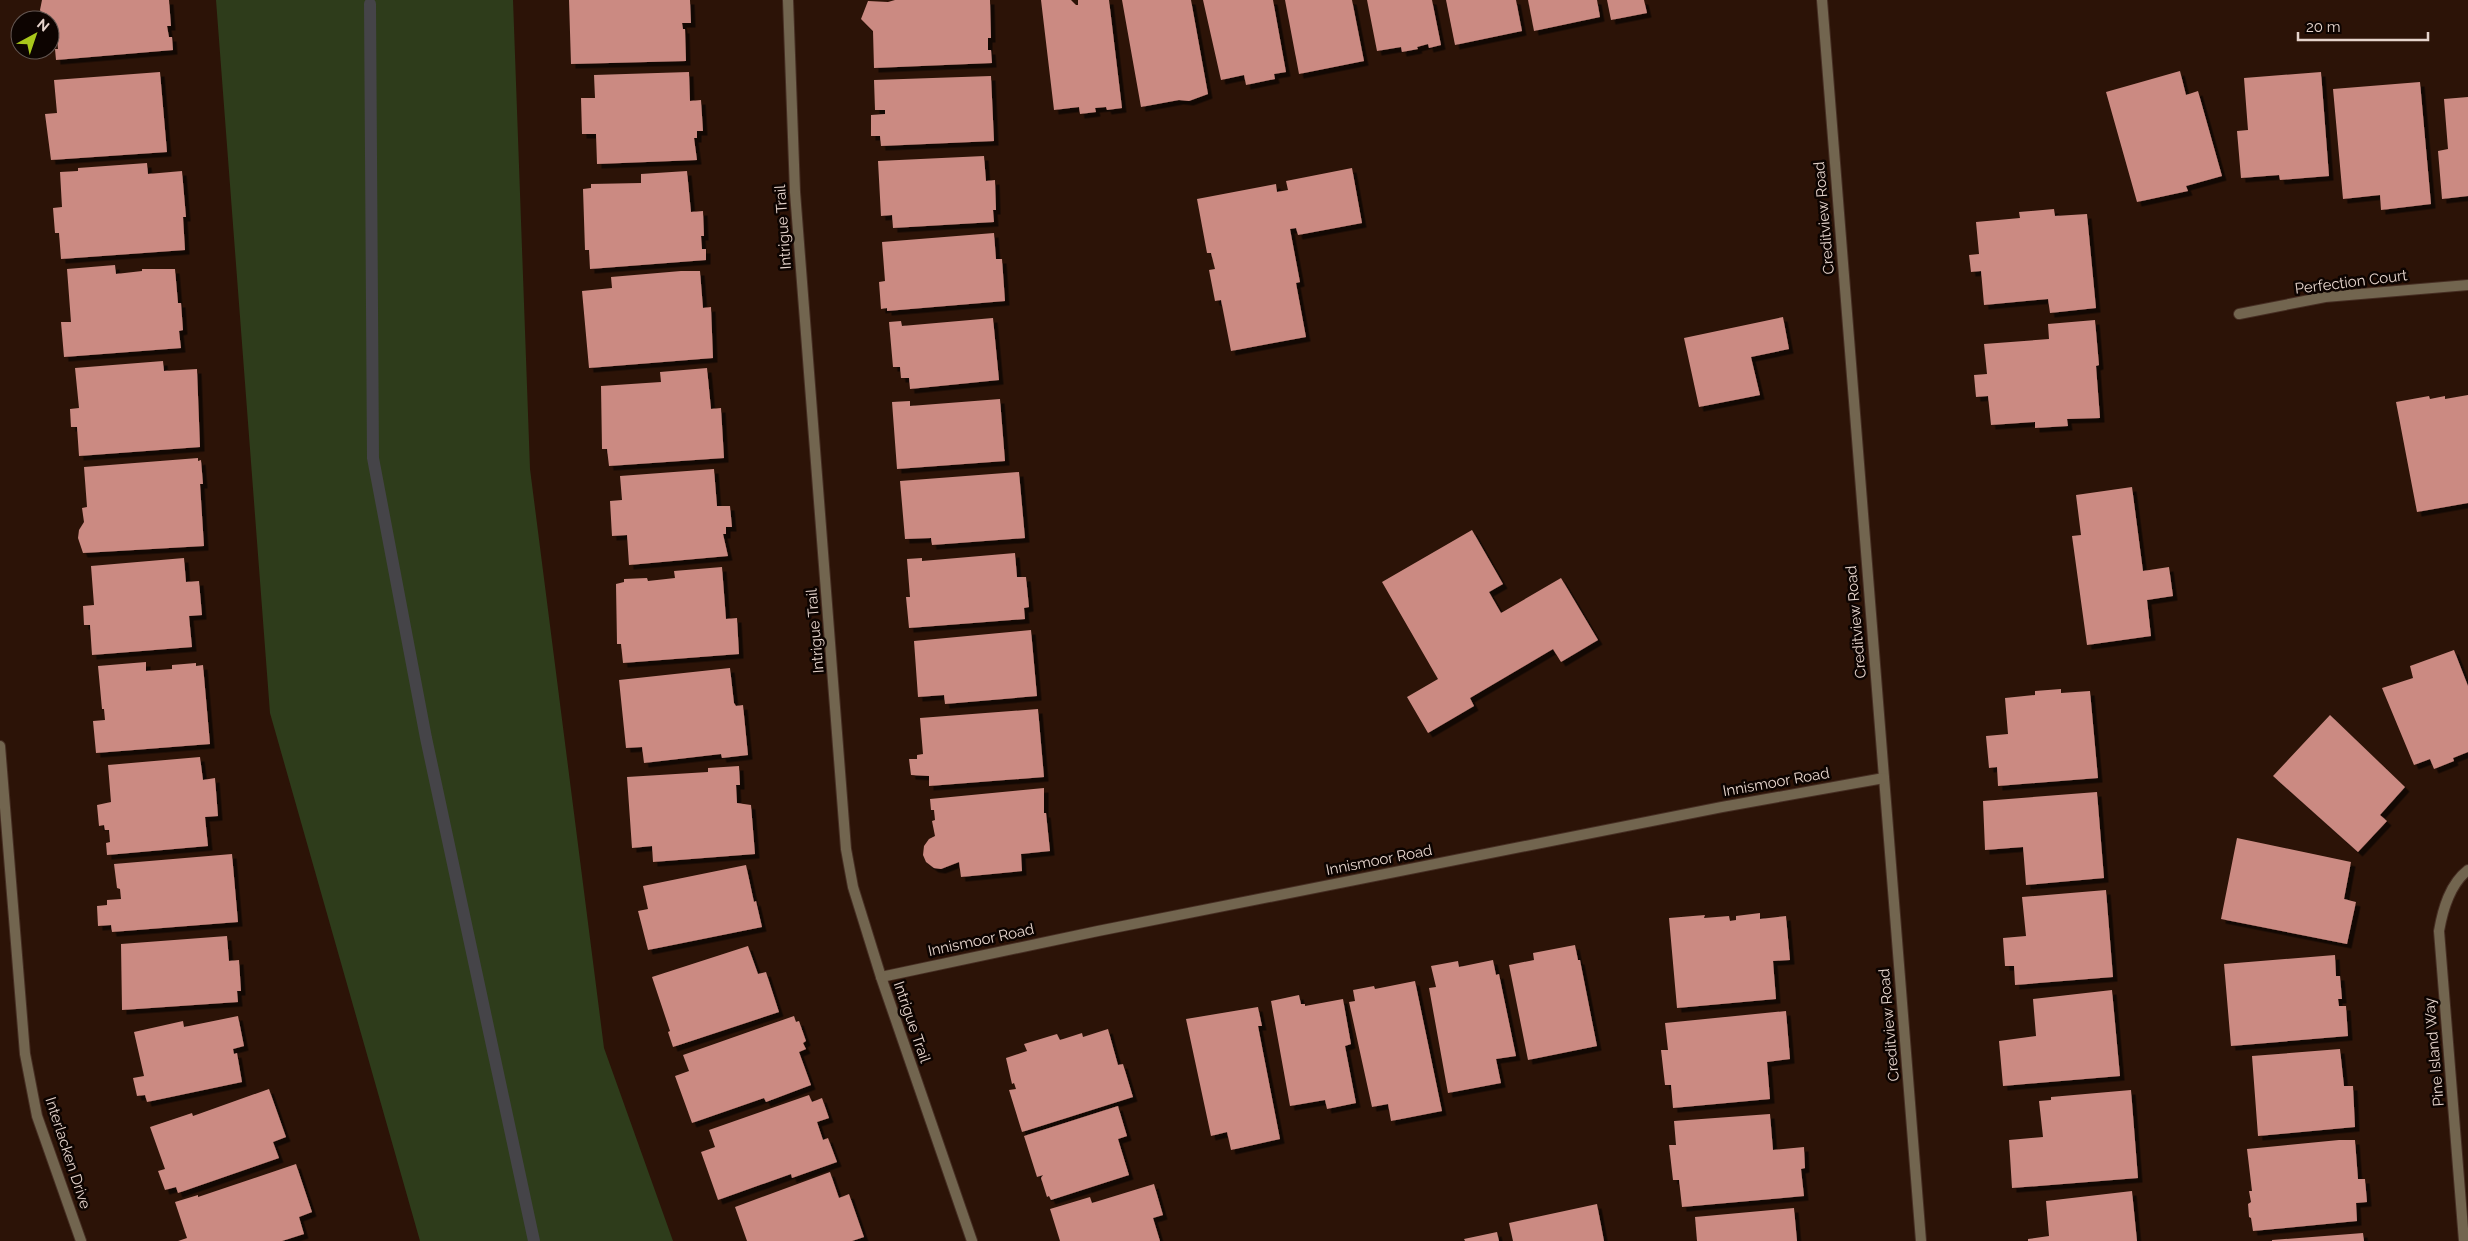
<svg xmlns="http://www.w3.org/2000/svg" width="2468" height="1241" font-family="Raleway,sans-serif">
	<style>
		.green { fill: #2e3c1b }
		.lines { fill: none; stroke-linecap: round; stroke-linejoin: round }
		.stream { stroke: #454448; stroke-width: 12 }
		.building { fill: #cb8a82; filter: url(#shadow) }
		.street-casing { stroke: #462e23; stroke-width: 12 }
		.street { stroke: #72654f; stroke-width: 10 }
		.labels { text-anchor: middle; dominant-baseline: central; stroke-width: 5; stroke-linejoin: round; paint-order: stroke }
		.street-label { font-size: 15px; fill: #e6d4cc; stroke: #0d0401 }
	</style>
	<defs>
		<filter id="shadow"><feDropShadow dx="4.5" dy="4.5" stdDeviation="0" flood-color="#0009"/></filter>
	</defs>
	<rect width="100%" height="100%" fill="#2c1307"/>
	<!-- green -->
	<path class="green" d="M216 0H513L530 469 604 1048 673 1241H420L270 713Z"/>
	<g class="lines">
		<!-- stream -->
		<path class="stream" d="M370 4 373 458 426 738 534 1241"/>
	</g>
	<!-- building -->
	<g class="building">
		<path d="M42 0H169L171 26H167L169 37H172L173 50 56 60 55 49H58L57 38H54L55 23 44 18 40 10Z"/>
		<path d="M569 0H690L691 23H682L683 29H685L686 61 571 64Z"/>
		<path d="M895 0H990L991 38H988V50H991L992 63 874 68 873 31 861 19 868 1 888 2Z"/>
		<path d="M1041 0H1071L1076 5H1078V0H1109L1122 108 1107 110 1106 107 1095 108 1096 112 1080 114 1079 107 1054 110Z"/>
		<path d="M1122 0H1191L1208 94 1189 101 1179 100 1141 107Z"/>
		<path d="M1203 0H1273L1286 72 1274 74 1275 79 1246 85 1244 75 1221 80Z"/>
		<path d="M1285 0H1352L1364 61 1299 74Z"/>
		<path d="M1367 0H1432L1441 45 1429 48 1428 44 1417 47 1418 49 1402 52 1401 47 1377 51Z"/>
		<path d="M1446 0H1516L1522 31 1455 45Z"/>
		<path d="M1528 0H1597L1600 17 1534 31Z"/>
		<path d="M1607 0H1644L1647 13 1611 20Z"/>
		<path d="M2180 71 2186 95 2198 91 2222 176 2186 186 2188 191 2137 202 2106 92Z"/>
		<path d="M160 72 167 152 51 160 45 114 57 113 54 80Z"/>
		<path d="M689 72 690 101 701 100 703 131H697V138H694L697 160 597 164 596 134H582L581 98H595L594 75Z"/>
		<path d="M2321 72 2329 176 2280 180 2279 175 2241 178 2237 131 2248 130 2244 78Z"/>
		<path d="M991 76 994 141 881 146 880 136H871V115L885 114V110H875L874 80Z"/>
		<path d="M2420 82 2431 204 2381 210 2380 195 2343 199 2333 89Z"/>
		<path d="M2468 97V196L2442 199 2438 151 2448 149 2444 99Z"/>
		<path d="M984 156 986 181 995 180 996 210H993L994 222 893 228 892 215 881 216 878 161Z"/>
		<path d="M147 163 148 174 182 171 186 217H183L185 250 61 259 59 233H55L53 208 62 207 60 172 78 171V168Z"/>
		<path d="M1352 168 1362 223 1298 235 1296 228 1290 229 1300 282 1296 283 1306 337 1231 351 1221 300 1215 301 1209 270 1215 269 1211 253H1207L1197 199 1276 184 1277 192 1288 190 1286 181Z"/>
		<path d="M687 171 691 212 703 211 704 236H701L702 249H706V260L590 269 589 250H585L583 189 591 188V184L641 183V174Z"/>
		<path d="M2054 209 2055 216 2087 214 2096 308 2050 313 2048 299 1984 305 1981 271 1971 272 1969 255 1979 254 1976 222 2020 218 2019 212Z"/>
		<path d="M994 233 996 259H1002L1005 301 887 311V308L881 309 879 282 885 281 882 242Z"/>
		<path d="M115 265 116 274 142 271V269H175L178 303H181L183 330 179 331 181 348 64 357 61 322H71L67 269Z"/>
		<path d="M681 271H700L703 308 711 307 713 358 589 368 582 291 612 288 611 277Z"/>
		<path d="M1783 317 1789 349 1751 357 1760 395 1699 407 1684 338Z"/>
		<path d="M993 318 999 380 910 389 909 378H901L900 367H893L889 322 901 321 902 326Z"/>
		<path d="M2095 320 2099 365 2096 366 2100 418 2067 419 2068 426 2035 428V422L1991 425 1988 396 1976 397 1974 375 1987 374 1984 344 2049 339 2048 324Z"/>
		<path d="M163 361 164 371 197 369 200 447 79 456 77 427H71L70 409 79 408 75 368Z"/>
		<path d="M707 368 711 409 721 408 724 458 609 466 607 449H602L601 386 661 382 660 372Z"/>
		<path d="M2468 395V503L2417 512 2396 402 2429 396 2430 399 2445 396V399Z"/>
		<path d="M1000 399 1005 461 897 469 892 402 910 401V406Z"/>
		<path d="M198 458V461L201 460 203 484H200L204 546 83 553 78 538 79 530 84 522 82 508 87 507 84 467Z"/>
		<path d="M714 469 717 506H730L732 527H726V534H723L728 556 629 565 627 535 612 536 610 501 622 500 620 476Z"/>
		<path d="M1019 472 1025 538 932 545 931 538 905 539 900 481Z"/>
		<path d="M2132 487 2143 571 2169 567 2173 596 2147 600 2151 636 2087 645 2072 536 2081 535 2076 495Z"/>
		<path d="M1472 530 1503 584 1489 592 1501 613 1561 578 1598 640 1561 662 1553 649 1470 698 1474 706 1428 733 1407 697 1438 679 1382 582Z"/>
		<path d="M1015 553 1017 577H1026L1029 607 1024 608 1025 619 909 628 906 597H910L907 559 922 558V561Z"/>
		<path d="M184 558 186 582 199 581 202 615 189 616 192 647 92 655 90 625H84L83 606 94 605 91 566Z"/>
		<path d="M722 567 726 619 737 618 739 654 623 663 621 644H617L616 584 624 582V579L647 578 648 581 675 578 674 571Z"/>
		<path d="M1031 630 1037 696 945 704 944 695 918 697 914 641Z"/>
		<path d="M2454 650 2468 686V752L2453 758 2454 761 2434 769 2430 759 2414 765 2382 688 2413 678 2410 666Z"/>
		<path d="M146 662V671L172 669V665L196 663V666L203 665 210 744 96 753 93 721 105 720 104 709H102L98 666Z"/>
		<path d="M730 668 734 703 736 706 743 705 748 755 722 758 721 754 644 763 642 747 626 748 619 680Z"/>
		<path d="M2061 689V693L2090 691 2098 778 1998 786 1997 767 1989 768 1986 736 2008 734 2005 698 2035 695V691Z"/>
		<path d="M1038 709 1044 777 929 786V776L911 775 909 759H917V755L923 754 920 718Z"/>
		<path d="M2330 715 2405 787 2380 815 2387 821 2358 852 2273 776Z"/>
		<path d="M200 757 203 780 215 778 218 816 205 817 208 846 107 855 106 843 110 842 109 830H105L104 825 99 826 97 805 111 802 108 765Z"/>
		<path d="M739 766 740 785H736L737 803 751 805 755 854 653 862 652 846 632 848 627 777 708 772V768Z"/>
		<path d="M1044 788V813H1046L1050 851 1021 854 1022 871 961 877 959 862 941 869 934 868 926 862 923 855 924 846 929 839 935 836 932 821 935 820 934 810H931L930 799Z"/>
		<path d="M2097 792 2104 878 2026 885 2023 847 1985 850 1983 801Z"/>
		<path d="M2237 838 2351 862 2344 899 2356 902 2347 944 2221 919Z"/>
		<path d="M232 854 238 922 112 932 111 925 98 926 97 906 107 905V900L121 899 120 889 117 888 114 864Z"/>
		<path d="M746 865 754 902 756 901 762 927 648 950 638 911 648 909 643 886Z"/>
		<path d="M2106 890 2113 977 2015 985 2014 966H2005L2003 938 2026 936 2022 897Z"/>
		<path d="M1760 913V919L1786 916 1790 960 1773 961 1776 999 1677 1008 1669 918 1705 915 1704 918 1729 916 1730 921 1736 920V916Z"/>
		<path d="M227 936 229 961 239 960 241 991H237L238 1002 122 1010 121 944Z"/>
		<path d="M1575 945 1578 960H1580L1597 1046 1528 1060 1509 965 1534 960 1533 953Z"/>
		<path d="M748 946 758 974 766 972 779 1012 673 1047 668 1032 670 1031 652 977Z"/>
		<path d="M2335 955 2336 976H2340L2342 999H2338L2339 1006H2346L2348 1036 2231 1046 2224 964Z"/>
		<path d="M1493 960 1496 975 1499 974 1516 1056 1496 1059 1501 1083 1448 1093 1429 988 1436 987 1431 966 1458 961 1459 967Z"/>
		<path d="M1415 981 1442 1111 1391 1121 1388 1104 1372 1107 1349 1002 1355 1001 1353 990 1374 986 1375 989Z"/>
		<path d="M2112 990 2120 1076 2003 1086 1999 1041 2036 1036 2033 999Z"/>
		<path d="M1299 995 1301 1004H1305V1006L1343 999 1351 1044 1345 1046 1356 1103 1327 1109 1325 1100 1290 1106 1271 1001Z"/>
		<path d="M1258 1007 1262 1026H1258L1280 1139 1231 1150 1227 1132 1211 1136 1186 1019Z"/>
		<path d="M1786 1011 1790 1059 1767 1062 1770 1099 1673 1108 1671 1085H1665L1661 1050H1668L1665 1023Z"/>
		<path d="M238 1016 244 1046 233 1049 234 1054 237 1053 242 1082 147 1102 145 1095 137 1096 133 1078 144 1076 134 1032 183 1021 184 1027Z"/>
		<path d="M794 1016 796 1022 799 1021 806 1041 803 1043 806 1049 799 1052 811 1085 766 1102 764 1098 692 1123 675 1076 689 1071 683 1055Z"/>
		<path d="M1108 1029 1118 1065 1123 1064 1133 1097 1022 1132 1009 1090 1016 1089 1014 1083 1012 1084 1006 1058 1027 1051 1024 1044 1057 1034 1060 1040 1082 1033 1083 1037Z"/>
		<path d="M2340 1049 2344 1086H2353L2355 1127 2258 1136 2252 1056Z"/>
		<path d="M269 1089 286 1137 273 1142 279 1158 178 1193 176 1187 165 1190 158 1171 165 1169 150 1127 192 1113 193 1116Z"/>
		<path d="M2131 1090 2138 1178 2012 1188 2009 1140 2043 1137 2039 1101 2051 1100V1097Z"/>
		<path d="M809 1095 812 1102 822 1098 829 1118 817 1122 823 1140 828 1138 837 1162 792 1178 791 1174 718 1200 701 1152 715 1147 709 1130Z"/>
		<path d="M1118 1106 1127 1136 1118 1139 1129 1175 1051 1200 1049 1196 1047 1197 1041 1178 1043 1175 1037 1177 1024 1136Z"/>
		<path d="M1770 1114 1773 1150 1804 1147 1805 1168 1801 1169 1804 1196 1682 1207 1679 1180H1673L1669 1145H1676L1674 1121Z"/>
		<path d="M2339 1140H2355L2358 1179H2365L2367 1202 2356 1203 2357 1221 2253 1231 2251 1218 2249 1217 2248 1204 2251 1202 2249 1191H2252L2247 1149Z"/>
		<path d="M296 1164 312 1212 299 1217 304 1234 282 1241H178L187 1238 175 1202 198 1195V1197Z"/>
		<path d="M830 1172 839 1198 849 1194 864 1237 852 1241H747L735 1207Z"/>
		<path d="M1154 1184 1163 1215 1153 1218 1160 1241H1060L1050 1209 1090 1197 1092 1203Z"/>
		<path d="M2132 1191 2137 1241H2028V1239L2049 1236 2046 1201Z"/>
		<path d="M1597 1204 1604 1241H1513L1509 1223Z"/>
		<path d="M1794 1208 1797 1241H1697L1695 1217Z"/>
		<path d="M1497 1232 1499 1241H1465L1464 1239Z"/>
		<path d="M2363 1233 2364 1241H2272V1240Z"/>
	</g>
	<g class="lines">
		<defs>
			<g id="street">
				<path d="M788 0 795 192 846 849 853 887 881 977 972 1241"/>
				<path d="M1822 0 1921 1241"/>
				<path d="M2239 314 2325 297 2468 285"/>
				<path d="M0 746 25 1054 37 1116 81 1241"/>
				<path d="M881 977 1098 931 1722 807 1884 778"/>
				<path d="M2464 1241 2439 931C2443 908 2450 884 2468 870"/>
			</g>
		</defs>
		<!-- street casing -->
		<use href="#street" class="street-casing"/>
		<!-- street -->
		<use href="#street" class="street"/>
	</g>
	<g class="labels">
		<!-- street labels -->
		<g class="street-label">
			<text transform="translate(1824 218) rotate(-95)">Creditview Road</text>
			<text transform="translate(783 227) rotate(-94)">Intrigue Trail</text>
			<text transform="translate(2351 282) rotate(-7)">Perfection Court</text>
			<text transform="translate(1856 622) rotate(-95)">Creditview Road</text>
			<text transform="translate(815 631) rotate(-95)">Intrigue Trail</text>
			<text transform="translate(1776 782) rotate(-10)">Innismoor Road</text>
			<text transform="translate(1379 860) rotate(-11)">Innismoor Road</text>
			<text transform="translate(981 940) rotate(-12)">Innismoor Road</text>
			<text transform="translate(912 1022) rotate(71)">Intrigue Trail</text>
			<text transform="translate(1889 1025) rotate(-95)">Creditview Road</text>
			<text transform="translate(2434 1052) rotate(-95)">Pine Island Way</text>
			<text transform="translate(68 1153) rotate(72)">Interlacken Drive</text>
		</g>
	</g>
	<!-- north arrow -->
	<g transform="translate(35 35) rotate(40)"><circle r="24" fill="#0d0401" stroke="#645752"/>
	<path d="M0-4L9 19L0 12L-9 19Z" fill="#a9c71b"/>
	<text y="-8" font-size="14" font-weight="bold" text-anchor="middle" fill="#e6d4cc">N</text>
	</g>
	<!-- scale -->
	<path d="M2298 32v8h130v-8" fill="none" stroke="#e6d4cc" stroke-width="2.5"/>
	<text x="2306" y="32" font-size="15" fill="#e6d4cc" stroke="#0d0401" stroke-width="4" paint-order="stroke">20 m</text>
</svg>
